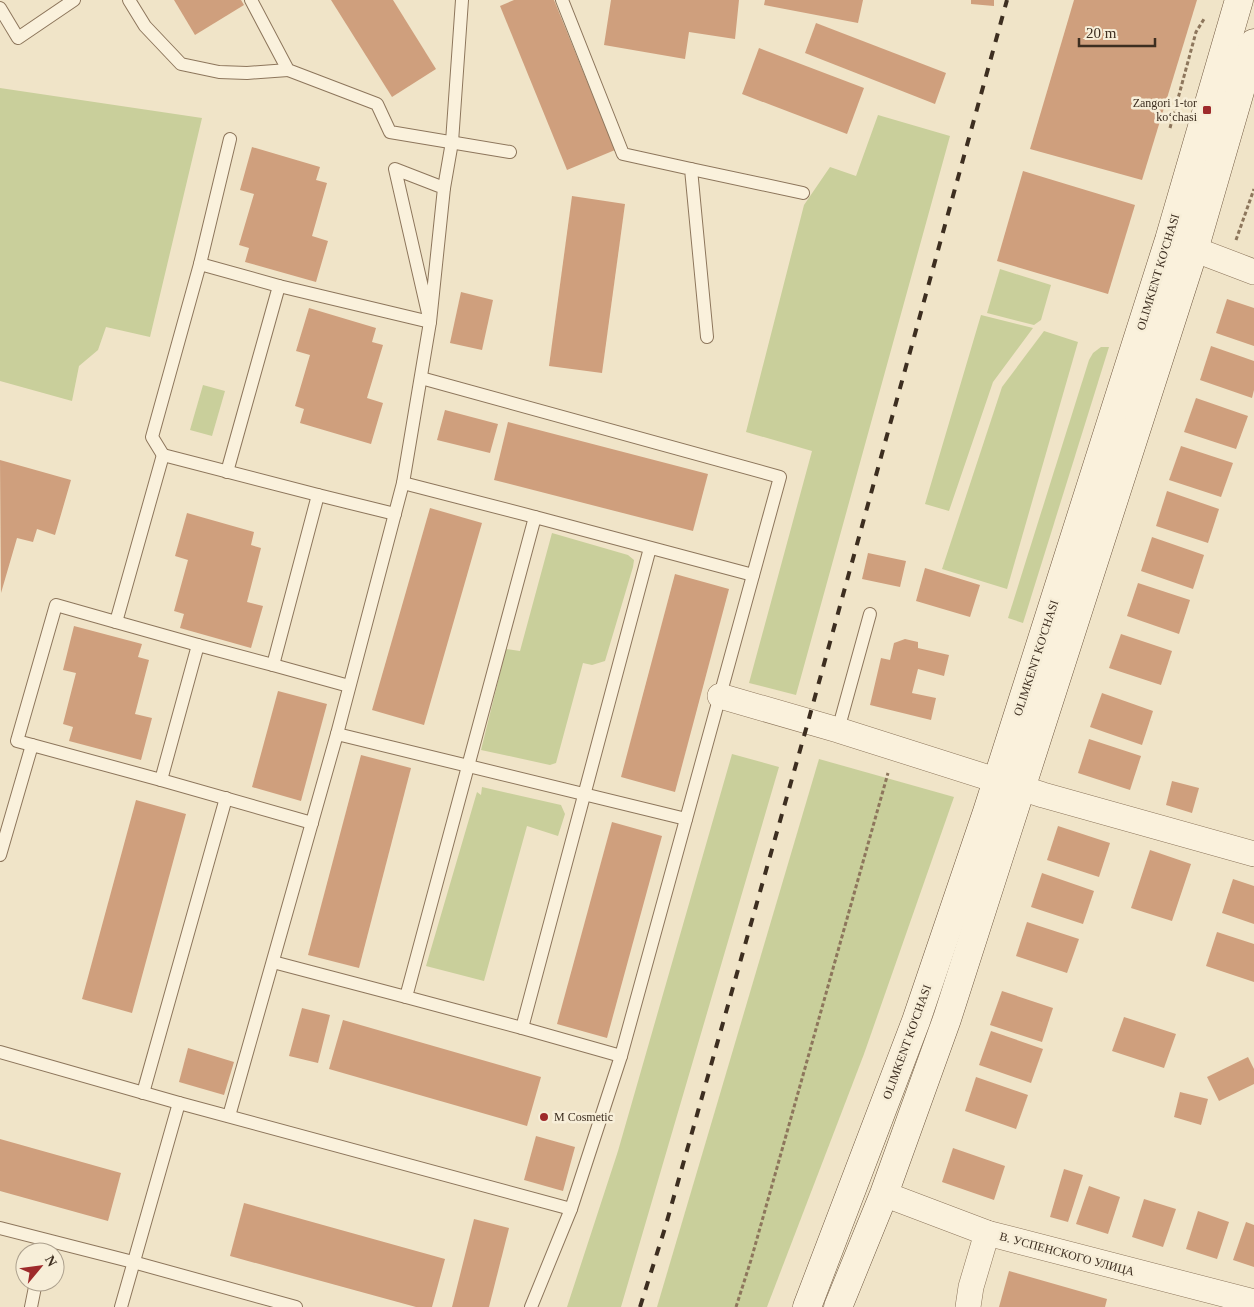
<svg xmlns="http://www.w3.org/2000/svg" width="1254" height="1307" font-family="Georgia,serif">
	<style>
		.green { fill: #c9cf9b }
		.building { fill: #cf9f7d }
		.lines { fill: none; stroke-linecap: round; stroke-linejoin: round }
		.lane-casing { stroke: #8d765c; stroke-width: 14 }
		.street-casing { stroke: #8d765c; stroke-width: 26 }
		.secondary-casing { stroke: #6f573f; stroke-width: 29 }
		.path { stroke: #8d765c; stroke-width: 3; stroke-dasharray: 4 2.5; stroke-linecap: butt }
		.lane { stroke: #faf1dc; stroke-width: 12 }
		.street { stroke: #faf1dc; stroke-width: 25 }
		.secondary { stroke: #faf1dc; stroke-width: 28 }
		.rail { stroke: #3d2e20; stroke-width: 4; stroke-dasharray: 9 9; stroke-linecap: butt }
		.poi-dot { fill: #9e2a2b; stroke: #f7eed8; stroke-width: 2 }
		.labels { text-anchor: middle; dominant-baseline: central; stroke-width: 5; stroke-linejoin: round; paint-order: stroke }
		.poi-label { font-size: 12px; fill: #3d2e20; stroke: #f7eed8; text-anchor: end }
		.street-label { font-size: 12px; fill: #3d2e20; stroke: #f7eed8 }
	</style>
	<rect width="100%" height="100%" fill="#f0e4c8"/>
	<!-- green -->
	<g class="green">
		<path d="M0 88 202 118 150 337 106 327 98 350 79 366 72 401 0 381Z"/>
		<path d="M878 115 950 136 796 695 749 683 812 451 746 432 804 205 830 167 856 176Z"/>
		<path d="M1000 269 1051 285 1041 320 1034 325 987 313Z"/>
		<path d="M981 315 1033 328 993 382 949 511 925 504Z"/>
		<path d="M1044 331 1078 342 1007 589 942 569 1002 387Z"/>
		<path d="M1101 347H1109L1023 623 1008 618 1089 360 1093 353Z"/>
		<path d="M203 385 225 391 212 436 190 430Z"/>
		<path d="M552 533 628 555 634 560 633 567 605 661 592 665 583 663 556 763 550 765 481 750 506 649 520 651Z"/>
		<path d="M732 754 779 767 621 1307H567L618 1151Z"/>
		<path d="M819 759 954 797 864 1054 767 1307H657Z"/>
		<path d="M482 787 561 805 565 814 558 836 527 826 484 981 426 966 477 792 481 795Z"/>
	</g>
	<!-- building -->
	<g class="building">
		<path d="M174 0H241L244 5 195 35Z"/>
		<path d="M331 0H393L436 69 392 97Z"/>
		<path d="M514 0H554L615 150 567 170 500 6Z"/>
		<path d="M611 0H739L735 39 689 32 685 59 604 45Z"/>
		<path d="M765 0H863L858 23 764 5Z"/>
		<path d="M971 0H994V6L971 4Z"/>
		<path d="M1074 0H1197L1142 180 1030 149Z"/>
		<path d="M816 23 946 73 935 104 805 53Z"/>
		<path d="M759 48 864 88 847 134 742 94Z"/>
		<path d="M252 147 320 167 316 180 327 183 312 236 328 241 316 282 245 262 249 248 239 245 254 194 240 190Z"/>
		<path d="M1023 171 1135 205 1108 294 997 261Z"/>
		<path d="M572 196 625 204 602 373 549 366Z"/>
		<path d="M461 292 493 300 482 350 450 343Z"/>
		<path d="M1227 299 1254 308V346L1216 333Z"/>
		<path d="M309 308 376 328 372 342 383 345 367 398 383 403 371 444 300 423 304 409 295 406 310 355 296 351Z"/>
		<path d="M1211 346 1254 361V390L1252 398 1200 380Z"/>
		<path d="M1196 398 1248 416 1236 449 1184 432Z"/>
		<path d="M445 410 498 424 490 453 437 440Z"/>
		<path d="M508 422 708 474 693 531 494 480Z"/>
		<path d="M1181 446 1233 463 1221 497 1169 480Z"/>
		<path d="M0 460 71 480 55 535 37 529 33 542 17 538 1 593Z"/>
		<path d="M1167 491 1219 509 1208 543 1156 526Z"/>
		<path d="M430 508 482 523 424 725 372 710Z"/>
		<path d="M187 513 254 532 251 545 261 548 247 602 263 606 251 648 180 628 184 614 174 611 188 560 175 556Z"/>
		<path d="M1152 537 1204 555 1193 589 1141 571Z"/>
		<path d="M868 553 906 561 900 587 862 579Z"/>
		<path d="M925 568 980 585 970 617 916 601Z"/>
		<path d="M675 574 729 589 675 792 621 777Z"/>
		<path d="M1138 583 1190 600 1179 634 1127 616Z"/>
		<path d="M74 626 142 644 138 657 149 660 135 714 152 718 141 760 69 741 73 727 63 724 76 673 63 670Z"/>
		<path d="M1121 634 1172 651 1161 685 1109 668Z"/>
		<path d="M905 639 918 642V648L949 655 944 676 918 669 912 693 936 698 931 720 870 705 881 658 890 660 894 643Z"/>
		<path d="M278 691 327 704 301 801 252 787Z"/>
		<path d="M1102 693 1153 711 1142 745 1090 727Z"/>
		<path d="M1089 739 1141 756 1130 790 1078 773Z"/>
		<path d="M361 755 411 768 359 968 308 955Z"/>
		<path d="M1172 781 1199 788 1192 813 1166 805Z"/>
		<path d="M136 800 186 814 132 1013 82 999Z"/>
		<path d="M612 822 662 836 607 1038 557 1024Z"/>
		<path d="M1058 826 1110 843 1099 877 1047 860Z"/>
		<path d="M1150 850 1191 864 1172 921 1131 908Z"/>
		<path d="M1042 873 1094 891 1083 924 1031 907Z"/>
		<path d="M1233 879 1254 886V924L1222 913Z"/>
		<path d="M1027 922 1079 939 1067 973 1016 956Z"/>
		<path d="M1217 932 1254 944V982L1206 966Z"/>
		<path d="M1002 991 1053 1008 1042 1042 990 1025Z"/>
		<path d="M302 1008 330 1015 318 1063 289 1056Z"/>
		<path d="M1124 1017 1176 1034 1164 1068 1112 1051Z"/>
		<path d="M343 1020 541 1077 527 1126 329 1069Z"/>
		<path d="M991 1031 1043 1049 1031 1083 979 1065Z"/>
		<path d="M188 1048 234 1062 224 1095 179 1082Z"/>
		<path d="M1248 1057 1254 1069V1084L1219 1101 1207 1077Z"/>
		<path d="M976 1077 1028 1095 1016 1129 965 1111Z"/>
		<path d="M1180 1092 1208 1099 1201 1125 1174 1117Z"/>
		<path d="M536 1136 575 1147 563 1191 524 1180Z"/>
		<path d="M0 1139 121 1173 108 1221 0 1191Z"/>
		<path d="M953 1148 1005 1166 994 1200 942 1182Z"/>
		<path d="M1064 1169 1083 1175 1068 1222 1050 1217Z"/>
		<path d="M1089 1186 1120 1197 1108 1234 1076 1224Z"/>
		<path d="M1144 1199 1176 1209 1163 1247 1132 1237Z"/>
		<path d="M244 1203 445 1259 432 1307H416L230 1256Z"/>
		<path d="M1198 1211 1229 1222 1217 1259 1186 1249Z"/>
		<path d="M474 1219 509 1228 489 1307H452Z"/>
		<path d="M1246 1222 1254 1225V1267L1233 1260Z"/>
		<path d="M1009 1271 1107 1299 1105 1307H999Z"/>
	</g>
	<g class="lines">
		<defs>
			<g id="lane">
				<path d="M129 0 145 26 181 64 219 72 247 73 288 70"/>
				<path d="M251 0 288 70 377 104 390 132 510 152"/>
				<path d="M562 0 623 154 691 169 707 337"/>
				<path d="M0 8 18 38 74 0"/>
				<path d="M691 169 803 193"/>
				<path d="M444 188 452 142 462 0"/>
				<path d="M200 264 230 139"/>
				<path d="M279 286 430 322"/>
				<path d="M421 378 780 477 621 1056 571 1209 531 1307"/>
				<path d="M163 455 152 437 200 264 279 286 227 472"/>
				<path d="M403 483 430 322 444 188 395 169 430 322"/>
				<path d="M650 548 522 1028 406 997 535 517 753 575"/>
				<path d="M116 622 198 645"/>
				<path d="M273 665 349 686"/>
				<path d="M838 730 870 614"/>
				<path d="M337 734 403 483 535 517"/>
				<path d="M32 745 17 741 56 605 116 622 163 455 318 495"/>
				<path d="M161 780 312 823"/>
				<path d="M0 855 32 745 161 780 198 645 273 665 318 495 395 514"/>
				<path d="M273 962 406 997"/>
				<path d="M522 1028 621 1056"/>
				<path d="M0 1052 179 1103 571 1209"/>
				<path d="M143 1093 226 798"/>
				<path d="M229 1116 337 734 686 819"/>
				<path d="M0 1228 133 1262 296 1307"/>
				<path d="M31 1307 36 1282"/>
				<path d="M121 1307 179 1103"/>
			</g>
			<g id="street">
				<path d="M1175 242 1254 272"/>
				<path d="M720 696 838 730 1043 795 1254 854"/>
				<path d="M884 1194 987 1233 1254 1302"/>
				<path d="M968 1307 971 1287 987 1233"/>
			</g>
			<g id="secondary">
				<path d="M807 1307 916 1021 987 812 1169 240 1239 0"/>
				<path d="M838 1307 884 1194 947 1019 1194 250 1254 43"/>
			</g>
		</defs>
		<!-- lane casing -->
		<use href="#lane" class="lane-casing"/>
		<!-- street casing -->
		<use href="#street" class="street-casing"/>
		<!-- secondary casing -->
		<use href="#secondary" class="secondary-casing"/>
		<!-- path -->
		<g class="path">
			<path d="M1170 128 1196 32 1204 19"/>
			<path d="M1236 240 1254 189"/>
			<path d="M736 1307 751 1260 888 773"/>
		</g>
		<!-- lane -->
		<use href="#lane" class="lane"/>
		<!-- street -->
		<use href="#street" class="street"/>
		<!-- secondary -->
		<use href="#secondary" class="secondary"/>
		<!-- rail -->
		<path class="rail" d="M640 1307 665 1228 808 722 1007 0"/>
	</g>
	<!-- markers -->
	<g class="poi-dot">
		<rect x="1202" y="105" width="10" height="10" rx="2.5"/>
		<circle cx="544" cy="1117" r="5"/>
	</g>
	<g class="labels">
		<!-- poi labels -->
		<g class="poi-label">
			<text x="1197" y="103">Zangori 1-tor<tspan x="1197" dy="14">ko‘chasi</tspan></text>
			<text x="554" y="1117" text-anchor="start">M Cosmetic</text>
		</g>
		<!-- street labels -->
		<g class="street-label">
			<text transform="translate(1158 272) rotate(-73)">OLIMKENT KO'CHASI</text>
			<text transform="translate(1036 658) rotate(-72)">OLIMKENT KO'CHASI</text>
			<text transform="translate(907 1042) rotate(-70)">OLIMKENT KO'CHASI</text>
			<text transform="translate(1067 1254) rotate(15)">В. УСПЕНСКОГО УЛИЦА</text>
		</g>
	</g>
	<!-- north arrow -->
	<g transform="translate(40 1267) rotate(61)"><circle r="24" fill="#f7eed8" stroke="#ada18e"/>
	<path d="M0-4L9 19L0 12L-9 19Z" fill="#9e2a2b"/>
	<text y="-8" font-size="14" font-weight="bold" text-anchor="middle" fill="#3d2e20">N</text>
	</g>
	<!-- scale -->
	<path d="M1079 38v8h76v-8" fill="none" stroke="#3d2e20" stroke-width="2.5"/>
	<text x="1086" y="38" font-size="15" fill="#3d2e20" stroke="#f7eed8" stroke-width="4" paint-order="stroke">20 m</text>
</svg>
